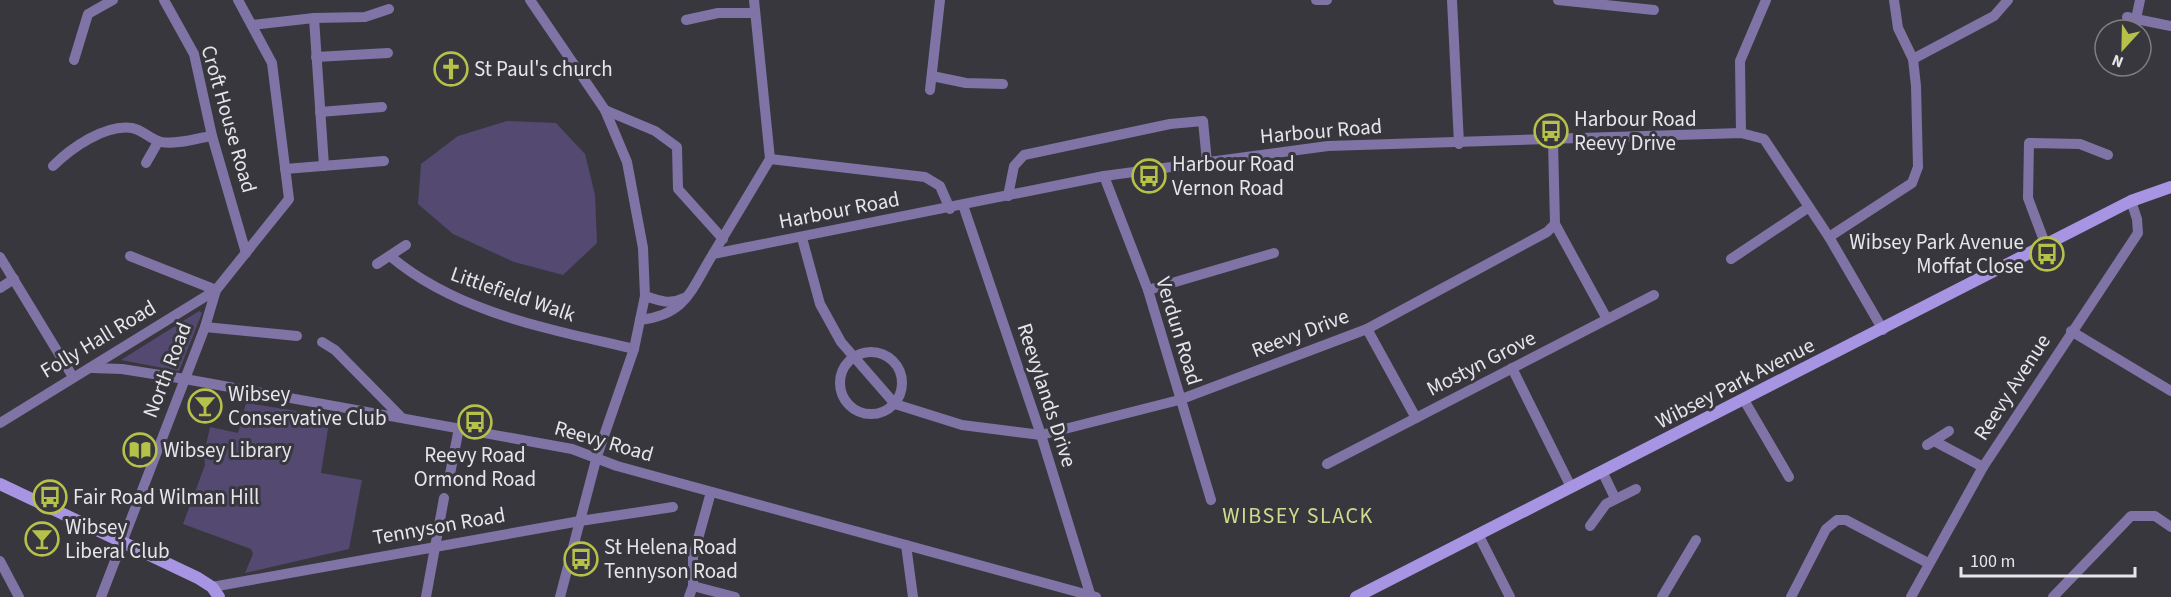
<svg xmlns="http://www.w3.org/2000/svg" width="2171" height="597" font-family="'Source Sans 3',sans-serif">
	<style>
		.green { fill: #534971 }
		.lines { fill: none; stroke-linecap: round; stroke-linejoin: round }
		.street { stroke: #7f74a5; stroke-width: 10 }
		.secondary { stroke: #a794e3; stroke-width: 12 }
		.labels { text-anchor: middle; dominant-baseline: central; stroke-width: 6; stroke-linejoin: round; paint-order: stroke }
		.poi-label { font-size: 21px; fill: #e6e5ea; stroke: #38373e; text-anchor: start }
		.street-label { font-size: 21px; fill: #e6e5ea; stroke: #38373e }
		.neighbourhood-label { font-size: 22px; letter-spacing: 1.5px; fill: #d1db8e; stroke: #38373e }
	</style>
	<rect width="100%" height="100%" fill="#38373e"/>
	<!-- green -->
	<g class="green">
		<path d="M507 121 556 123 585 154 595 195 597 243 563 275 514 262 453 234 418 204 421 164 458 136Z"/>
		<path d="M199 311 202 313 179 371 121 360Z"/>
		<path d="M246 403 330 416 321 473 362 480 349 549 245 573 253 554 251 549 183 524 205 465 204 454 210 427 238 433Z"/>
	</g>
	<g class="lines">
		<!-- street -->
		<g class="street">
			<path d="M164 0 194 54 212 136 246 253"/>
			<path d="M530 0 605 110 627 162 643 248 645 296 634 349 597 456 560 597"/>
			<path d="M1316 0H1327"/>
			<path d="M1452 0 1459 144"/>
			<path d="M1558 0 1654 10"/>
			<path d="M2140 0 2136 19 2171 26"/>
			<path d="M2127 17 2136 19 2135 30"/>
			<path d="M314 18 324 166"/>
			<path d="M686 20 718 13H754"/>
			<path d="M252 25 314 18 365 17 389 9"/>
			<path d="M316 57 388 53"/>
			<path d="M1913 59 1994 16 2008 0"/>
			<path d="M74 60 88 14 113 0"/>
			<path d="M932 76 966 83 1003 84"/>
			<path d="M930 90 940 0"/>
			<path d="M605 110 655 131 677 147 678 189 723 239"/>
			<path d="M320 112 382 107"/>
			<path d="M1741 133 1740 61 1766 0"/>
			<path d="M1553 141 1555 224 1607 319"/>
			<path d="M770 159 925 177 940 186 950 209"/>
			<path d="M146 163 158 142"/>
			<path d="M53 166C71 148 105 124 132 128 143 130 151 140 161 142 177 145 197 138 212 136"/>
			<path d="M285 169 384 161"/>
			<path d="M1104 176 1148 290 1211 500"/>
			<path d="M1008 196 1014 166 1024 155 1170 124 1203 121 1207 162"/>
			<path d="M963 205 1041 435 1091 597"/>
			<path d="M1829 237 1912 183 1918 167 1916 86 1913 59 1898 28 1894 0"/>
			<path d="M802 238 820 304 841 342 895 404 962 425 1041 435 1179 400 1367 329 1547 232 1555 224"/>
			<path d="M2046 246 2028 198 2029 143 2080 144 2108 155"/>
			<path d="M713 254 770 159 754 0"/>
			<path d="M390 256C457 313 550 329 634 349"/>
			<path d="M0 257 73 377"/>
			<path d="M1731 259 1809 207"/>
			<path d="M377 264 406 245"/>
			<path d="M0 288 14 279"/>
			<path d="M1148 290 1274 253"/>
			<path d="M645 296C660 301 670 305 684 298"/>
			<path d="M640 320C686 315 691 290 713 254L1104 176 1328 146 1741 133 1764 139 1829 237 1883 330"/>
			<path d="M205 327 297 336"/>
			<path d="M1367 329 1416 418"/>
			<path d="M2071 331 2171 391"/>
			<path d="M322 342 335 350 401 417"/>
			<circle cx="871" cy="383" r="31"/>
			<path d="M92 368 122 369 185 379 572 449 617 466 1096 597"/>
			<path d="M1512 368 1571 487"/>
			<path d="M1744 400 1789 477"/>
			<path d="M0 423 216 290 289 199 272 63 238 0"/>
			<path d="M1934 441 1983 467"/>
			<path d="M1927 445 1949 431"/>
			<path d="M1327 464 1654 295"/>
			<path d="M1602 471 1615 498"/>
			<path d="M450 474 459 428"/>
			<path d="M1590 526 1606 504 1636 489"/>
			<path d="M1478 534 1510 597"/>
			<path d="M906 545 913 597"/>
			<path d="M0 561 19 597"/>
			<path d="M693 586 735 597"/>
			<path d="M212 587 580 521 673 507"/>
			<path d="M101 597 205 327 216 290 130 256"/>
			<path d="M426 597 444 498"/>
			<path d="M689 597 693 586V557L711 492"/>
			<path d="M1662 597 1696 540"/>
			<path d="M1791 597 1826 529 1837 520H1846L1928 563"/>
			<path d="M1911 597 1983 467 2138 233 2137 219 2131 201"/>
			<path d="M2053 597 2131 516H2155L2171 527"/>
		</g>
		<!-- secondary -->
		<g class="secondary">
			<path d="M0 484 198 578 212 587 219 597"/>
			<path d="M1356 597 2131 201 2171 187"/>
		</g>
	</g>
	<!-- icons -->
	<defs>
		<symbol id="church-ring" viewBox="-11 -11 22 22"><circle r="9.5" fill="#38373e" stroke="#b6c149" stroke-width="1.5"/><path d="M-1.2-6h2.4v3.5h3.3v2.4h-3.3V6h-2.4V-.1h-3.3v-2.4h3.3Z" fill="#b6c149"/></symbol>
		<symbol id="bus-ring" viewBox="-11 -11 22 22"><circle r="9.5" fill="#38373e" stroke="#b6c149" stroke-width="1.5"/><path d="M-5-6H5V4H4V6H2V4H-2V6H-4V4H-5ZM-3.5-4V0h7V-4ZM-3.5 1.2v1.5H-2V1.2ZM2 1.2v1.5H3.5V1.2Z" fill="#b6c149"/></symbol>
		<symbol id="bar-ring" viewBox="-11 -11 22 22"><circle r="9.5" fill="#38373e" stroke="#b6c149" stroke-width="1.5"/><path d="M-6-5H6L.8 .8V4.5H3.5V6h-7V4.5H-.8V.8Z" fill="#b6c149"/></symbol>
		<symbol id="library-ring" viewBox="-11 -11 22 22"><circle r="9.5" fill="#38373e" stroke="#b6c149" stroke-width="1.5"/><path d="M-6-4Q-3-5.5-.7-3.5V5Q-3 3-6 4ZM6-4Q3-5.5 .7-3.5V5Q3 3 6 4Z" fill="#b6c149"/></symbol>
	</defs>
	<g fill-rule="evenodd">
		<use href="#church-ring" x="432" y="50" width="38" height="38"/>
		<use href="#bus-ring" x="1532" y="112" width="38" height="38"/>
		<use href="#bus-ring" x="1130" y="157" width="38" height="38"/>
		<use href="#bus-ring" x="2028" y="235" width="38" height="38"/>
		<use href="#bar-ring" x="186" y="387" width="38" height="38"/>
		<use href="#bus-ring" x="456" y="403" width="38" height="38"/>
		<use href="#library-ring" x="121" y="431" width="38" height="38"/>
		<use href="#bus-ring" x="31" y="478" width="38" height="38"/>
		<use href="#bar-ring" x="23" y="520" width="38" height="38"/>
		<use href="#bus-ring" x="562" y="540" width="38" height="38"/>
	</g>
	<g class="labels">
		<!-- poi labels -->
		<g class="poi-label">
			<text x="474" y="69">St Paul's church</text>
			<text x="1574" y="119">Harbour Road<tspan x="1574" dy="24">Reevy Drive</tspan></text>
			<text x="1172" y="164">Harbour Road<tspan x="1172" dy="24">Vernon Road</tspan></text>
			<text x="2024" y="242" text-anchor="end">Wibsey Park Avenue<tspan x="2024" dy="24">Moffat Close</tspan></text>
			<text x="228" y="394">Wibsey<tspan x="228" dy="24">Conservative Club</tspan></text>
			<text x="163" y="450">Wibsey Library</text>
			<text x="475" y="455" text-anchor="middle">Reevy Road<tspan x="475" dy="24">Ormond Road</tspan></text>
			<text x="73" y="497">Fair Road Wilman Hill</text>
			<text x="65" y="527">Wibsey<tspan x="65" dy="24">Liberal Club</tspan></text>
			<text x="604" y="547">St Helena Road<tspan x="604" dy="24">Tennyson Road</tspan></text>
		</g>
		<!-- street labels -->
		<g class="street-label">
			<text transform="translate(229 119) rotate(74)">Croft House Road</text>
			<text transform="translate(1321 131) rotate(-5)">Harbour Road</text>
			<text transform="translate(839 210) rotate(-11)">Harbour Road</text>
			<text transform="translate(513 294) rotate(19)">Littlefield Walk</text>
			<text transform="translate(1179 331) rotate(73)">Verdun Road</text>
			<text transform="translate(1300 333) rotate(-21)">Reevy Drive</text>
			<text transform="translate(98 339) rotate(-31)">Folly Hall Road</text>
			<text transform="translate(1481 363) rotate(-27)">Mostyn Grove</text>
			<text transform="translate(167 370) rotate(-69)">North Road</text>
			<text transform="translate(1735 383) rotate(-27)">Wibsey Park Avenue</text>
			<text transform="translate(2012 387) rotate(-57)">Reevy Avenue</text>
			<text transform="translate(1047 395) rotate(72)">Reevylands Drive</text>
			<text transform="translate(604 441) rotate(16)">Reevy Road</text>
			<text transform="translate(439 526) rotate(-10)">Tennyson Road</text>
		</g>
		<!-- neighbourhood labels -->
		<g class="neighbourhood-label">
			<text x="1298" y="516">WIBSEY SLACK</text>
		</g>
	</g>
	<!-- north arrow -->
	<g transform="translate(2123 48) rotate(202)"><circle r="28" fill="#38373e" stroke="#7e7d83" stroke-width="1.5"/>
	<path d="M0-4.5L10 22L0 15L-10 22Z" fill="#b6c149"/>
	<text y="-9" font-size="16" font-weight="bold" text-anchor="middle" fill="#e6e5ea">N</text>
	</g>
	<!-- scale -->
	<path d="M1961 567v9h174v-9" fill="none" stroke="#e6e5ea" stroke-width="3"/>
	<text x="1970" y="567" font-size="18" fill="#e6e5ea" stroke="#38373e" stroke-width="4.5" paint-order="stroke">100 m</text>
</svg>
